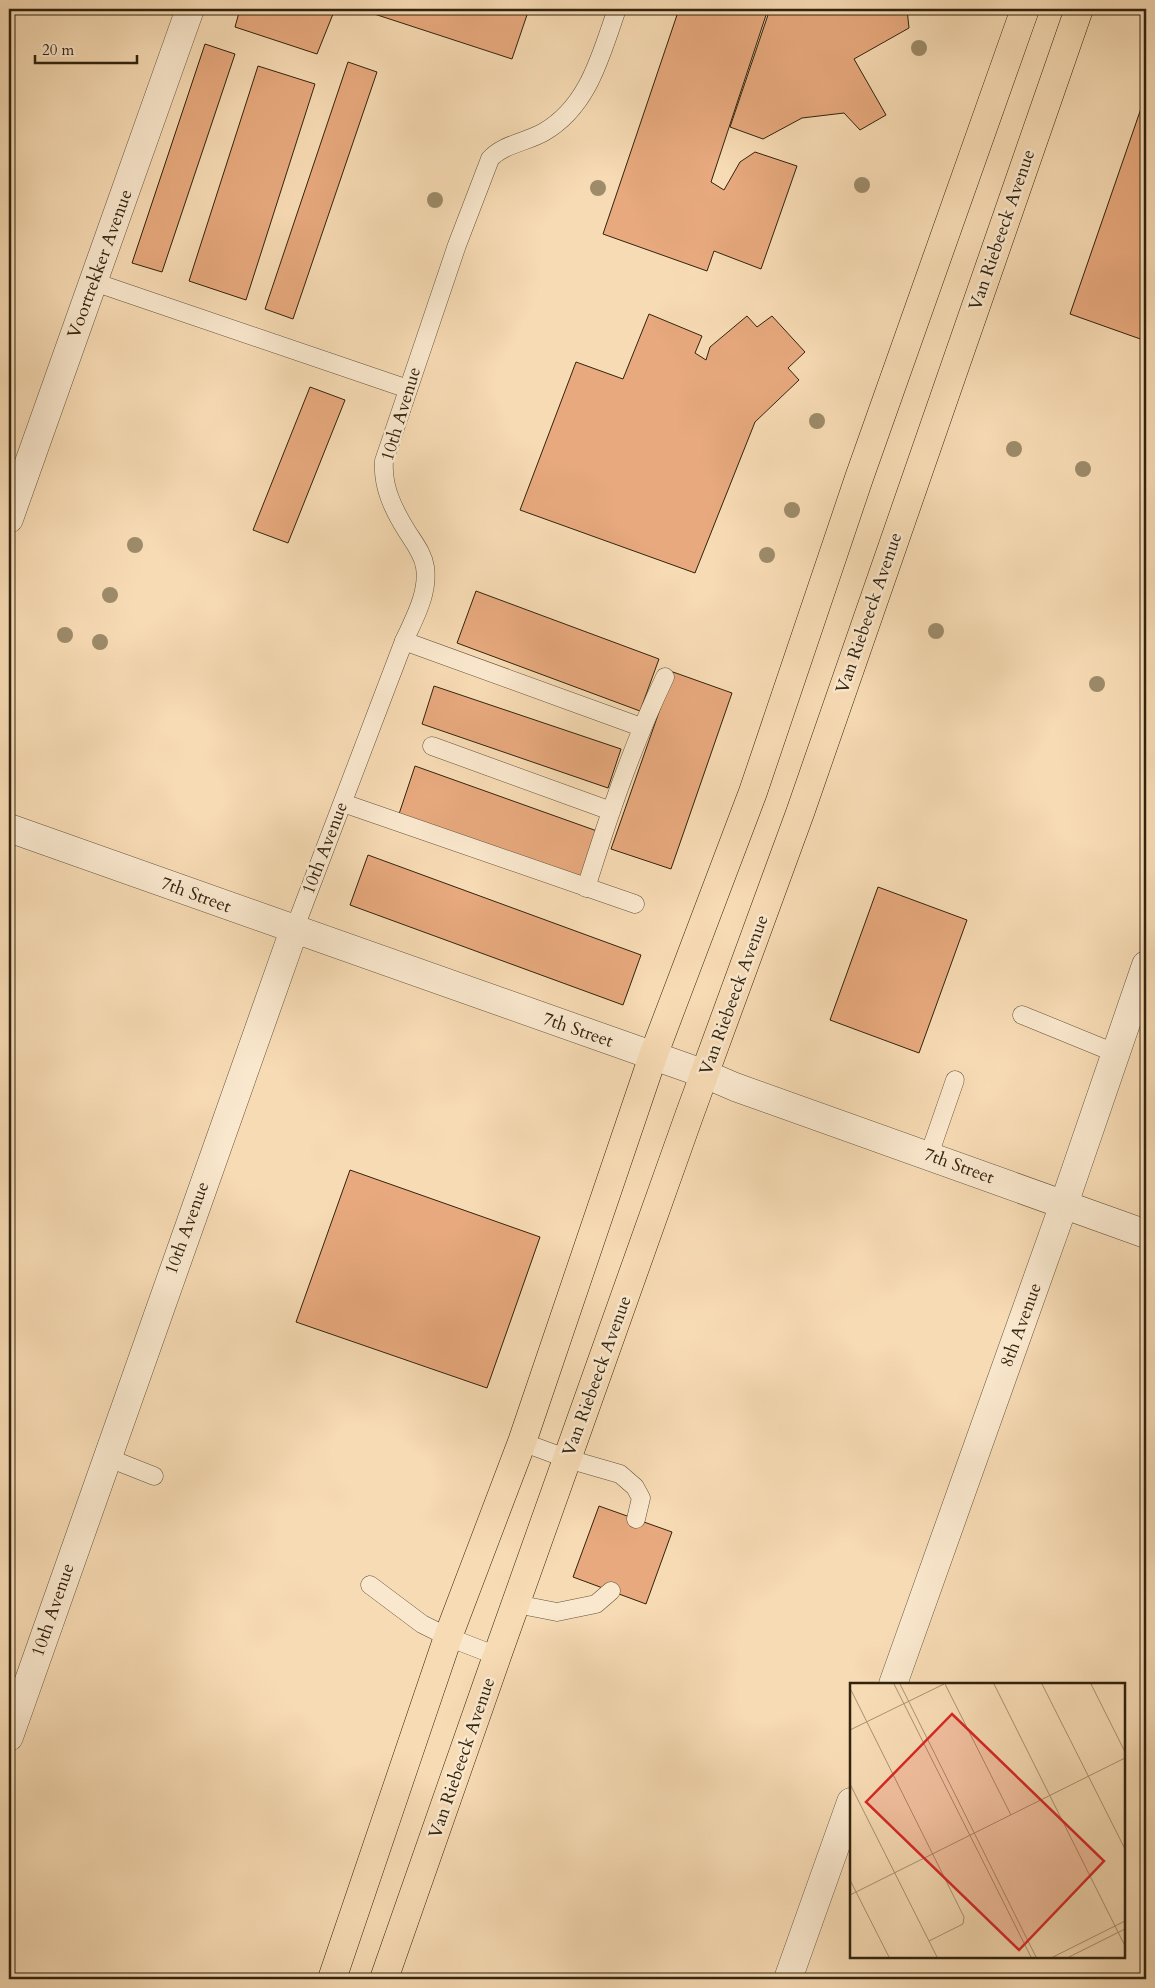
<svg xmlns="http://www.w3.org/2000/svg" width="1155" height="1988" font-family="Cardo,serif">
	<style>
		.building { fill: #e7a97d; stroke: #31230e }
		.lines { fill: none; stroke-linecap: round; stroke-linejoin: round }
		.lane-casing { stroke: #625138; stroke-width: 19 }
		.street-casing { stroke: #625138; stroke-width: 29 }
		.primary-casing { stroke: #31230e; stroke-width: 29 }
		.lane { stroke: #fae8ce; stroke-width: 18 }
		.street { stroke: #fae8ce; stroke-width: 28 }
		.primary { stroke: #f7dbb4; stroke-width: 28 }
		.tree { fill: #9d8b6a }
		.labels { text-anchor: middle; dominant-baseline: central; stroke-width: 5; stroke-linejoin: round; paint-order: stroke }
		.street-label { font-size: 18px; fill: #31230e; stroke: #fae8ce }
		.inset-road { fill: none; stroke: #a89172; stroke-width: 1 }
		.view { fill: #d62828; fill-opacity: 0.15; stroke: #d62828; stroke-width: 2.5 }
		.inset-edge { fill: none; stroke: #31230e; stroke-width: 2.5 }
	</style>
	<rect width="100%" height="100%" fill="#f7dbb4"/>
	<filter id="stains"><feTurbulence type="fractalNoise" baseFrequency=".004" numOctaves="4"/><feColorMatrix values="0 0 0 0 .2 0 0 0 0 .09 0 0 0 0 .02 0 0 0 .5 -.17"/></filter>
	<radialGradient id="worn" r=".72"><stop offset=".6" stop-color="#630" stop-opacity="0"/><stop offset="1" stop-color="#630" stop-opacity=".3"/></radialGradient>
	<!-- building -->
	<g class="building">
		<path d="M240 9H335L317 54 235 27Z"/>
		<path d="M359 9H529L512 59Z"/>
		<path d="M679 9H768L711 182 724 190 740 162 755 152 797 166 761 269 714 251 707 271 603 234Z"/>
		<path d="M770 9H907L909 28 854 59 886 115 860 130 844 113 802 118 763 139 730 127Z"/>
		<path d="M205 44 235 54 162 272 132 263Z"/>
		<path d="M348 62 377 72 293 319 265 309Z"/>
		<path d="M258 66 315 84 246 300 189 281Z"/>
		<path d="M1146 94V341L1070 314Z"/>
		<path d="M649 314 702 336 695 353 706 360 710 347 747 316 757 327 772 316 805 352 788 368 799 380 755 422 695 573 520 510 576 362 623 379Z"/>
		<path d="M310 387 345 400 288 543 253 530Z"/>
		<path d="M476 591 659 659 640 711 457 643Z"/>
		<path d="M673 672 732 693 671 869 611 849Z"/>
		<path d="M434 686 621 749 608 788 422 724Z"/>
		<path d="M415 766 597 831 581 879 399 814Z"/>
		<path d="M368 855 641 955 623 1005 350 905Z"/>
		<path d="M878 887 967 920 919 1053 830 1020Z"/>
		<path d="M350 1170 540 1237 487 1388 296 1322Z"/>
		<path d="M599 1506 672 1532 646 1604 573 1577Z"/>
	</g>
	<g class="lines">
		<defs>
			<g id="lane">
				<path d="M94 282 408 389"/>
				<path d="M404 641 641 727"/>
				<path d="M432 746 611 811"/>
				<path d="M343 803 635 904"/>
				<path d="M586 888C609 815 632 746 665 677"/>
				<path d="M294 930 404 641C414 619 429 593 425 567 423 554 415 544 408 533 394 511 382 487 384 461L457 245 490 159C503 144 527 142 544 132 589 106 601 54 617 9"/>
				<path d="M1022 1015 1115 1053"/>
				<path d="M929 1155 955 1080"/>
				<path d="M522 1442 568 1459 620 1474 635 1487 641 1498 636 1519"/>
				<path d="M106 1457 154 1476"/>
				<path d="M370 1585 422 1624 448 1637 497 1656"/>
				<path d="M516 1604 557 1612 596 1604 611 1591"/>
			</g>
			<g id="street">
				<path d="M9 519 190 9"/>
				<path d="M9 828 705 1074 735 1087 1146 1234"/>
				<path d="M893 1684 1064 1204 1146 965"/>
				<path d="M9 1737 294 930"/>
				<path d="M788 1979 851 1802"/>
			</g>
			<g id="primary">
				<path d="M332 1979 448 1637 522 1442 653 1056 753 792 859 478 1025 9"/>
				<path d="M384 1979 497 1656 689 1116 800 813 1079 9"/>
			</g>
		</defs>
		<!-- lane casing -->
		<use href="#lane" class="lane-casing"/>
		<!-- street casing -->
		<use href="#street" class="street-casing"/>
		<!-- primary casing -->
		<use href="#primary" class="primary-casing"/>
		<!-- lane -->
		<use href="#lane" class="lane"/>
		<!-- street -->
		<use href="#street" class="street"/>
		<!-- primary -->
		<use href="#primary" class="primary"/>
	</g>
	<!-- trees -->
	<g class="tree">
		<circle cx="919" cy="48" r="8"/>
		<circle cx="862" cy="185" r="8"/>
		<circle cx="598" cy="188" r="8"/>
		<circle cx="435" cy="200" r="8"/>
		<circle cx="817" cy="421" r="8"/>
		<circle cx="1014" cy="449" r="8"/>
		<circle cx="1083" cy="469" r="8"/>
		<circle cx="792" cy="510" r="8"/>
		<circle cx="135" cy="545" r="8"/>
		<circle cx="767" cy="555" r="8"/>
		<circle cx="110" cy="595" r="8"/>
		<circle cx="936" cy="631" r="8"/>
		<circle cx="65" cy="635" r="8"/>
		<circle cx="100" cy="642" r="8"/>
		<circle cx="1097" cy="684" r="8"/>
	</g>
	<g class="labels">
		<!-- street labels -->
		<g class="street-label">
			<text transform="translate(1002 230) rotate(-71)">Van Riebeeck Avenue</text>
			<text transform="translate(100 264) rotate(-70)">Voortrekker Avenue</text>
			<text transform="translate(401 414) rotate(-73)">10th Avenue</text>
			<text transform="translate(869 613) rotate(-71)">Van Riebeeck Avenue</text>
			<text transform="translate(325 848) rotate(-69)">10th Avenue</text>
			<text transform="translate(196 895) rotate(20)">7th Street</text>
			<text transform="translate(734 995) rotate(-70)">Van Riebeeck Avenue</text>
			<text transform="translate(578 1030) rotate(19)">7th Street</text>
			<text transform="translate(959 1166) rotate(20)">7th Street</text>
			<text transform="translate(187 1228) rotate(-70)">10th Avenue</text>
			<text transform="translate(1021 1325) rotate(-70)">8th Avenue</text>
			<text transform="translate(597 1376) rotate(-70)">Van Riebeeck Avenue</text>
			<text transform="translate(53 1610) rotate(-71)">10th Avenue</text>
			<text transform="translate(462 1758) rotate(-71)">Van Riebeeck Avenue</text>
		</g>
	</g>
	<!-- overview -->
	<g transform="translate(850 1683)">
		<rect width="275" height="275" fill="#f7dbb4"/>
		<path class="inset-road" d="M44 1 181 274M50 1 186 274M95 1 161 132M144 1 275 263M192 1 275 166M241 1 275 69M1 7 114 234 113 241 79 258M0 47 94 1M0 101 87 274M0 197 39 274M0 212 275 75M203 274 275 238M219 274 275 246"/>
		<path class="view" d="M102 31 254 178 169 267 16 119Z"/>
		<rect width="275" height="275" class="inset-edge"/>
	</g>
	<!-- margin -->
	<rect width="1155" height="1988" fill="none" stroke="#f7dbb4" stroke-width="30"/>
	<rect x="10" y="10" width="1135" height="1968" fill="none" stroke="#31230e" stroke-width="2.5"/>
	<rect x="15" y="15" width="1125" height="1958" fill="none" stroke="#31230e"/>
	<!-- scale -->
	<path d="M35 55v8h102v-8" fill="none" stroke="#31230e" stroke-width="2.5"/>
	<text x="42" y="55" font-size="15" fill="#31230e" stroke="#fae8ce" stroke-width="4" paint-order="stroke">20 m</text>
	<rect width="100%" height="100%" filter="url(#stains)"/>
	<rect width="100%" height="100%" fill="url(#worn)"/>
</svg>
